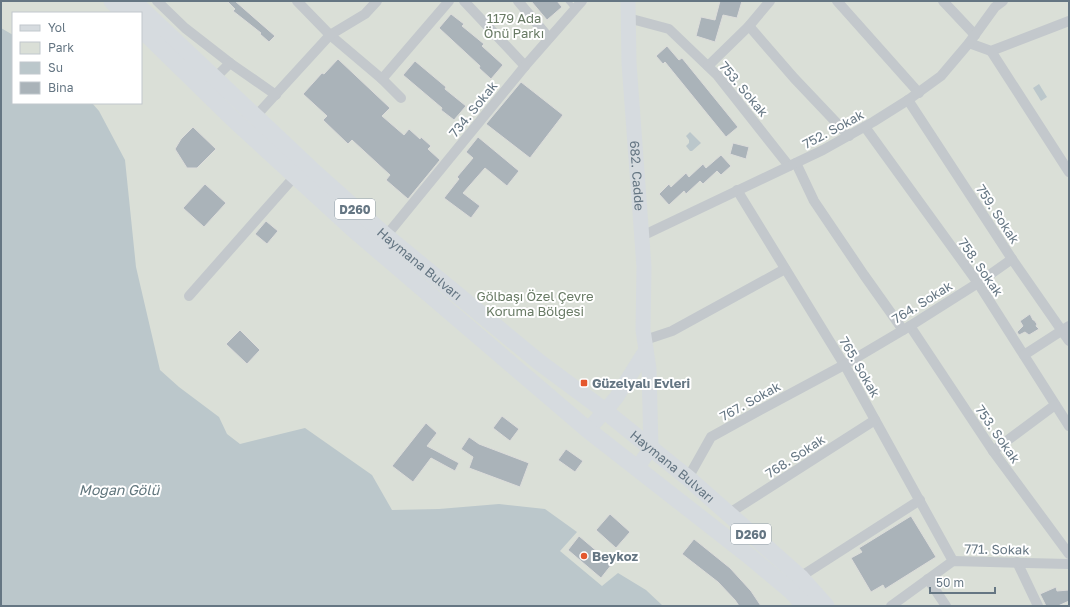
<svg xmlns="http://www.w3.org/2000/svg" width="1070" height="607" font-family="'Golos Text',sans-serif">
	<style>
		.green { fill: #dadfd7; fill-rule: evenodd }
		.water { fill: #bbc7cb }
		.building { fill: #aab3b9; stroke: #dcdcda }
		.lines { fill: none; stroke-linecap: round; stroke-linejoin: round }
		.service { stroke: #c3c8cc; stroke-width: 5 }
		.minor { stroke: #c3c8cc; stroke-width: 10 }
		.secondary { stroke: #d6dbdf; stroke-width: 15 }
		.trunk { stroke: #d6dbdf; stroke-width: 17 }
		.poi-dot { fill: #e4572e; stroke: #fff; stroke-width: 1.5 }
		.labels { text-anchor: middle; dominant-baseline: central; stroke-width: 4; stroke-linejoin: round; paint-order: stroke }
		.shield { fill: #fff; stroke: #939fa8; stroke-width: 1 }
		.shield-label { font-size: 12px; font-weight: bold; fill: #657683 }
		.park-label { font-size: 13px; fill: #687a64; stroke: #fff }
		.street-label { font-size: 13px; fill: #657683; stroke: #fff }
		.poi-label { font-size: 13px; font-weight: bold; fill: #657683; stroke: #fff; text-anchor: start }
		.water-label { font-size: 14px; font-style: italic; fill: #60757c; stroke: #fff }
	</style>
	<rect width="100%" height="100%" fill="#fafaf8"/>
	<!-- green -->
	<path class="green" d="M1 1H1069V606H1ZM13 13H141V103H13Z"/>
	<!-- water -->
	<g class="water">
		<path d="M1 28 13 35V103H92L99 111 125 160 136 267 160 370 179 387 219 417 227 434 240 444 305 428 372 475 392 510 439 509 499 504 545 509 577 532 560 551 602 586 618 573 646 590 663 606H1Z"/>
		<path d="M1039 84 1047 97 1041 101 1033 88Z"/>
		<path d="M690 132 701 143 692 151H690L686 146 689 143V140L686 136Z"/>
	</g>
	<!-- building -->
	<g class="building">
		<path d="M227 1H235L275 36 269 42 260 34 261 33 233 11 235 9Z"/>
		<path d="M531 1H557L562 7 547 20Z"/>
		<path d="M720 1H742L737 18 723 15 715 42 696 36 701 17 715 20Z"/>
		<path d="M451 14 464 24 462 26 484 44 482 46 503 65 491 79 479 68 480 66 439 28Z"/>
		<path d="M667 46 679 60 682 58 738 127 726 137 665 62 663 64 656 56Z"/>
		<path d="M338 59 390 108 382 116 404 135 409 129 420 139 421 137 431 146 428 149 440 160 408 199 386 180 390 175 352 140 348 144 323 120 327 116 303 94 322 73 324 74Z"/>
		<path d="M415 61 446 87 445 89 466 106 454 120 441 110 442 108 403 75Z"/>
		<path d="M521 82 563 115 530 158 486 124Z"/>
		<path d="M193 127 216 149 197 168H187L175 149 181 139Z"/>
		<path d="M478 137 519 171 507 186 485 168 463 193 480 206 471 218 444 198 459 179 457 177 473 158 466 152Z"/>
		<path d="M733 143 749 147 746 159 730 154Z"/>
		<path d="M721 155 731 166 721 175 717 171 703 184 700 181 686 194 684 191 669 205 659 194 669 184 671 187 686 173 689 177 703 164 706 168Z"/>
		<path d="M205 184 226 203 204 227 183 208Z"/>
		<path d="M266 221 278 231 267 244 255 234Z"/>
		<path d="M1030 314 1033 320H1034L1037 324 1036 326 1039 329 1029 335 1025 332 1019 335 1017 332 1023 326 1020 321Z"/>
		<path d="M240 330 260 350 247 364 226 344Z"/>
		<path d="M502 416 519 429 510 441 493 428Z"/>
		<path d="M426 423 437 433 427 446 459 463 455 471 431 458 413 482 392 466Z"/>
		<path d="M469 437 479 444 529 463 520 487 469 468 473 457 461 449Z"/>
		<path d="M566 449 583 461 575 472 558 460Z"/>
		<path d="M610 514 630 532 616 548 596 530Z"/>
		<path d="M911 516 936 557 885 589 883 585 871 592 851 558 862 552 859 548Z"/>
		<path d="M579 536 612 564 601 578 568 550Z"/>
		<path d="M694 539 730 568 751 591 761 606H739L735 600 718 582 682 554Z"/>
		<path d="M1056 587 1057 591 1069 590V601L1058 606H1046L1040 594Z"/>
	</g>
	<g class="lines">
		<!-- service -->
		<path class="service" d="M568 1 575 9"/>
		<!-- minor -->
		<g class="minor">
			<path d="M157 1 185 28 230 63 276 95"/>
			<path d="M297 1 330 35 382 79 401 98"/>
			<path d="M464 1 525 66"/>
			<path d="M518 1 549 38"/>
			<path d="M837 1 919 93"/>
			<path d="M943 1 975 35"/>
			<path d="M628 18 669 29 717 75 789 166"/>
			<path d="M749 26 794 78 849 136"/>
			<path d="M969 43 991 51 1069 21"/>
			<path d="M991 51 1069 172"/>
			<path d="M708 66 749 26 770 1"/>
			<path d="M214 79 230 63"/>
			<path d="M382 79 449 1"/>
			<path d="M908 100 1012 259 1069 341"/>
			<path d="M255 117 330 35 365 14 377 1"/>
			<path d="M865 127 978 283 1069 426"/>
			<path d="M796 163 814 201 864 275 903 330"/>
			<path d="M737 190 848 371 953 561"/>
			<path d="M386 236 525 66 582 1"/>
			<path d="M642 236 823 150 873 122 908 100 941 76 969 43 995 7 1003 1"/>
			<path d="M189 296 295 176"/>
			<path d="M910 326 993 451 1069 554"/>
			<path d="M645 340 672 331 785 269"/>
			<path d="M1024 355 1069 326"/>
			<path d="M993 451 1055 405"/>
			<path d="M688 478 711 437 760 410 844 365 910 326 978 283 1012 259"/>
			<path d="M728 514 875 420"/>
			<path d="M1017 562 1038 606"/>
			<path d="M800 577 920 500"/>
			<path d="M928 579 946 606"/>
			<path d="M891 606 953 561 1069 564"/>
		</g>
		<!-- secondary -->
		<g class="secondary">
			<path id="s1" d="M628 1 629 63 644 267 643 330 649 369 651 448 637 468"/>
			<path d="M588 430 616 398 646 350"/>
		</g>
		<!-- trunk -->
		<g class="trunk">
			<path d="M112 1 124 13"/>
			<path id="s2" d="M133 1 311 169 386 236 539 362 605 411 688 478 800 577 826 606"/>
			<path d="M141 29 232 118 353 229 588 430 748 555 791 591 805 606"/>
		</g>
	</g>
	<!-- markers -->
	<g class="poi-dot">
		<rect x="580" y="379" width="8" height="8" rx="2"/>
		<circle cx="584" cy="556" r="4"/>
	</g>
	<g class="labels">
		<!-- shield labels -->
		<g class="shield">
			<rect x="335" y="199" width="40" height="20" rx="3"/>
			<rect x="731" y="524" width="40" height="20" rx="3"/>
		</g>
		<g class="shield-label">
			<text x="355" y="209">D260</text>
			<text x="751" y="534">D260</text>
		</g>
		<!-- park labels -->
		<g class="park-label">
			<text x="514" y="18">1179 Ada<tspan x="514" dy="15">Önü Parkı</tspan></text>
			<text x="535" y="296">Gölbaşı Özel Çevre<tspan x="535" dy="15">Koruma Bölgesi</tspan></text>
		</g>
		<!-- street labels -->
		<g class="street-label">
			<text transform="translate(744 89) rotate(50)">753. Sokak</text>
			<text transform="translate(473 109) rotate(-51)">734. Sokak</text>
			<text transform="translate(833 129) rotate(-28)">752. Sokak</text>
			<text stroke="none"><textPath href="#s1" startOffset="175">682. Cadde</textPath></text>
			<text transform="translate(998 214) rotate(57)">759. Sokak</text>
			<text stroke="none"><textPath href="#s2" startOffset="389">Haymana Bulvarı</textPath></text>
			<text transform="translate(981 267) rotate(55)">758. Sokak</text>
			<text transform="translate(922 302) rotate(-32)">764. Sokak</text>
			<text transform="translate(860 367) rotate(60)">765. Sokak</text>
			<text transform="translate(750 401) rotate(-29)">767. Sokak</text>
			<text transform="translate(998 434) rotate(55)">753. Sokak</text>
			<text transform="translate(795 456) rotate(-33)">768. Sokak</text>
			<text stroke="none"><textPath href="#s2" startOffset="713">Haymana Bulvarı</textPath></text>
			<text transform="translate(997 549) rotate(1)">771. Sokak</text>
		</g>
		<!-- poi labels -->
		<g class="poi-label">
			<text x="592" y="383">Güzelyalı Evleri</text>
			<text x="592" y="556">Beykoz</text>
		</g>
		<!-- water labels -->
		<g class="water-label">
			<text x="119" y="489">Mogan Gölü</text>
		</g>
	</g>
	<!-- border -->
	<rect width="1070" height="607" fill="none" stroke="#657683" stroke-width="4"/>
	<!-- legend -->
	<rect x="12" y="12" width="130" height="92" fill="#ffffff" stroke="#c1c8cd"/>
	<rect x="20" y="25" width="20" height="6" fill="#d6dbdf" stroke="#c1c8cd"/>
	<text x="48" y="32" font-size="12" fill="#657683">Yol</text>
	<rect x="20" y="42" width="20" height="12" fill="#dadfd7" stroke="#c1c8cd"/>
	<text x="48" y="52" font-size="12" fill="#657683">Park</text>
	<rect x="20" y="62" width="20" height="12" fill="#bbc7cb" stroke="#c1c8cd"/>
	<text x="48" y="72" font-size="12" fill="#657683">Su</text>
	<rect x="20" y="82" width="20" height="12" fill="#aab3b9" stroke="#c1c8cd"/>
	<text x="48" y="92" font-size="12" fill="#657683">Bina</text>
	<!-- scale -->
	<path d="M930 587v6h65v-6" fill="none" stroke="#657683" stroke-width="2"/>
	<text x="936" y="587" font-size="12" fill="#657683" stroke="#ffffff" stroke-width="3" paint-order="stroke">50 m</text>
</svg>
